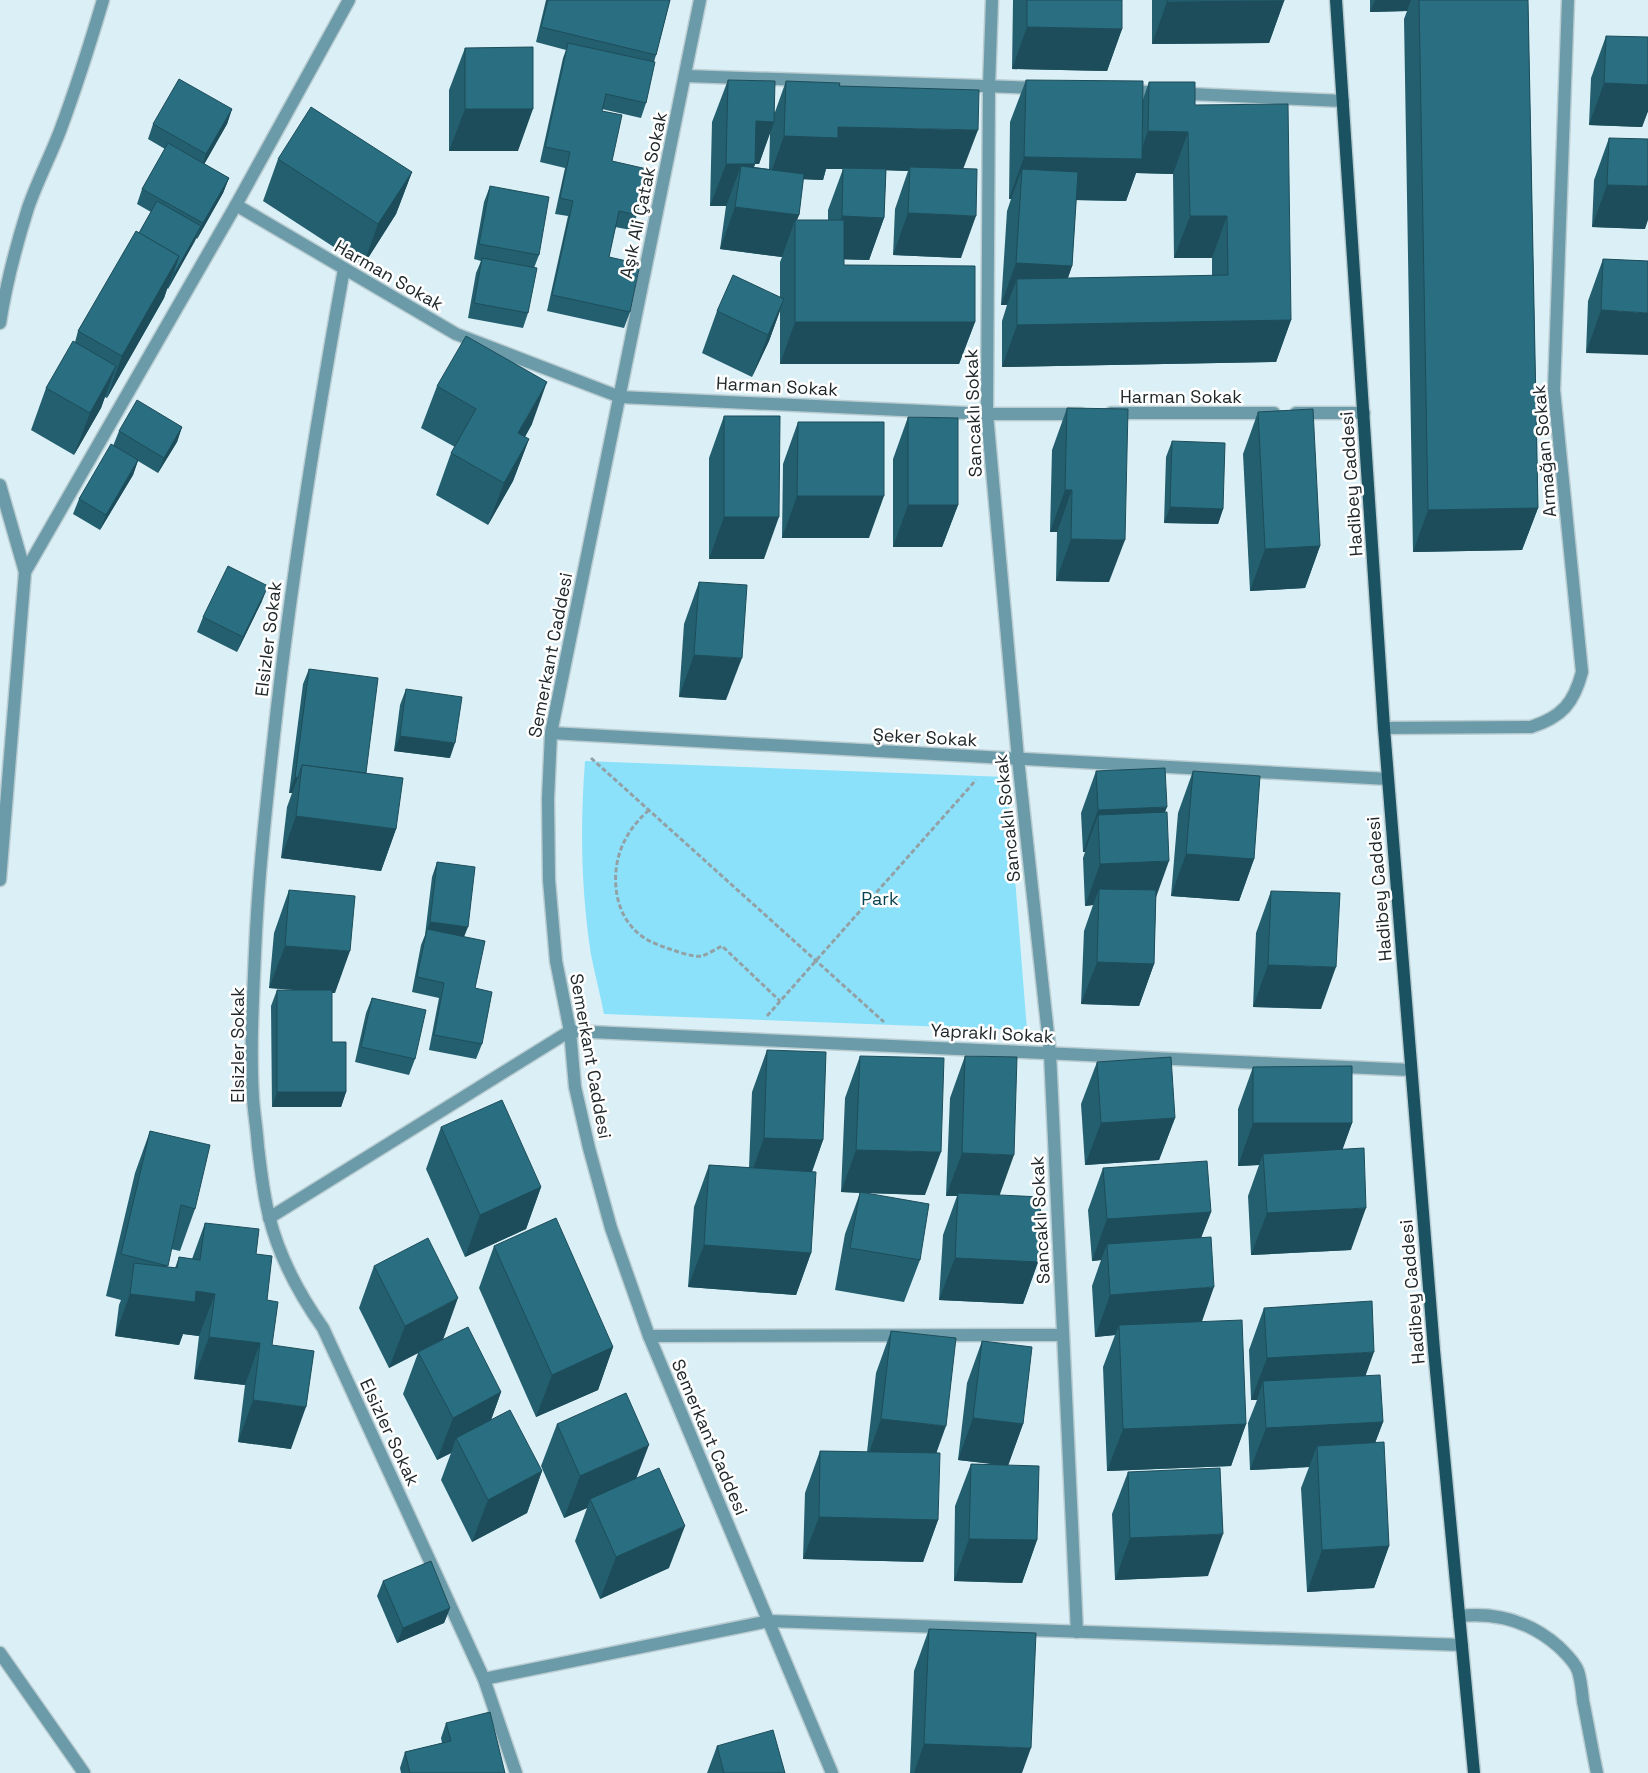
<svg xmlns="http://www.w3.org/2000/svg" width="1648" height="1773" font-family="'Space Grotesk',sans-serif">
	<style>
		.green { fill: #8ce1fa }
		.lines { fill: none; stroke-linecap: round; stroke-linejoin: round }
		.minor-casing { stroke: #b9ccd1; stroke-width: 15 }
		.major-casing { stroke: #b9ccd1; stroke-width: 15 }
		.path { stroke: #92a1a6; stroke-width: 3; stroke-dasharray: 5 2.5; stroke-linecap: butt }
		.minor { stroke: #6b9ba9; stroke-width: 12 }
		.major { stroke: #1a5261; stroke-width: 12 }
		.wall { fill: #245f6f; fill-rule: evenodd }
		.shaded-wall { fill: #1d4d5a }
		.building { fill: #2a6e81; stroke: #1d4d5a }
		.labels { text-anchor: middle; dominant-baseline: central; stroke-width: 5; stroke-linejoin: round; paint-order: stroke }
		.street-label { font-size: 18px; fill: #20282b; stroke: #fff }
		.park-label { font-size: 18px; fill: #074351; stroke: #fff }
	</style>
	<rect width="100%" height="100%" fill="#dbf0f6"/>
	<!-- green -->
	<path class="green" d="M585 761 1007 777 1027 1030 604 1014C600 994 595 974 591 955 581 890 580 826 585 761Z"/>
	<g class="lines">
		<defs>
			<g id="minor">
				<path d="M700 0 551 733 548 799 549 880 556 961 570 1031 575 1087 589 1148 611 1228 649 1336 832 1773"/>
				<path d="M992 0 989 86 987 414 1018 759 1050 1053 1077 1632"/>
				<path d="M686 76 1038 88"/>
				<path d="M1126 91 1343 101"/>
				<path d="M236 205 456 334 620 397 987 414H1081"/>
				<path d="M344 269C316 424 291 579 274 735 266 807 258 879 255 952 253 1000 250 1049 253 1098 254 1114 257 1130 258 1147 261 1170 263 1193 269 1216 279 1257 299 1294 323 1328L484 1679 516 1773"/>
				<path d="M0 323C6 284 16 246 28 208 37 182 50 157 60 131 76 88 90 44 103 0"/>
				<path d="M1111 413H1274"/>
				<path d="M1296 413H1364"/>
				<path d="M0 485 25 572"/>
				<path d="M1384 728 1531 727C1562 717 1574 703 1582 672L1554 390 1568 0"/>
				<path d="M551 733 1388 779"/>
				<path d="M0 880 25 572 236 205 349 0"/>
				<path d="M269 1218 570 1031 1411 1070"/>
				<path d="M649 1336 1063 1335"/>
				<path d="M1459 1616C1497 1612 1530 1621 1559 1647 1565 1653 1575 1662 1578 1671 1581 1680 1582 1691 1583 1701 1588 1725 1592 1749 1597 1773"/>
				<path d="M0 1653 84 1773"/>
				<path d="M484 1679 769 1621 1462 1645"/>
			</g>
			<path id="major" d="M1336 0 1384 728 1434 1350 1474 1773"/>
		</defs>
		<!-- minor casing -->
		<use href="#minor" class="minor-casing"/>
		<!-- major casing -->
		<use href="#major" class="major-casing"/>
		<!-- path -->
		<g class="path">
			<path d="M591 758 884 1022"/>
			<path d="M649 810C639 819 631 828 625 840 611 866 612 905 632 927 640 937 652 943 664 947 673 950 693 958 702 956 708 954 716 949 722 946L780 1001"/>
			<path d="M767 1016 976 780"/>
		</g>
		<!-- minor -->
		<use href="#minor" class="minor"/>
		<!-- major -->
		<use href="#major" class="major"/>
	</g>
	<!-- wall -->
	<g class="wall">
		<path d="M546 0H670L656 55 654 62 646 103 641 118 602 109V111L612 161 637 215 631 230 615 227 609 257 630 312 624 328 547 311 568 216 555 214 565 168 540 162 563 58 566 50 536 42Z"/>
		<path d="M1013 0H1122V29L1107 71 1012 69Z"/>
		<path d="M1152 0H1284V1L1269 43 1152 44Z"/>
		<path d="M1370 0H1528L1538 508 1522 550 1413 552 1404 19 1407 11 1370 12Z"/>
		<path d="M1606 36 1648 85V111L1642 127 1589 125 1591 78Z"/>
		<path d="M465 48 518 151H449V90Z"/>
		<path d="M728 80 775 112 786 81 839 86 963 169 961 258 893 255 895 209 908 171 886 170 884 218 869 260 844 259V265L975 322 959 364H780V311L769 341 752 377 702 353 717 311 780 297V262L782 257 720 249 726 206H710L712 122ZM770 133 769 169 754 167 755 164H759ZM826 169H843L828 210V220H797L799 215 803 179 823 180Z"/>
		<path d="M1026 80 1143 99 1149 82 1195 105 1291 320 1276 362 1002 367V321L1007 305H1001L1007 211 1011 199H1009L1010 122ZM1136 173 1173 174 1174 258H1212V276L1068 278 1072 266 1076 200 1126 201Z"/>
		<path d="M232 109 227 124 204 164 229 178 223 193 197 239 196 238 168 289 167 288 164 298 107 398 105 397 101 408 74 455 31 430 46 388 75 342 78 331 139 233 151 212 137 204 142 189 165 149 148 139 153 124Z"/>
		<path d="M1609 138 1645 229 1592 227 1594 180Z"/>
		<path d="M278 159 412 172 396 214 363 266 263 201Z"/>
		<path d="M490 186 539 255 534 268 528 313 523 328 468 318 476 273 481 261 474 259 484 202Z"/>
		<path d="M1603 259 1648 261 1586 353 1588 301Z"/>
		<path d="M437 386 532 424 525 437 529 439 513 481 488 525 436 495 451 453 455 447 421 428Z"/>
		<path d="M1067 408 1109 582 1056 581 1057 532H1050L1052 450Z"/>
		<path d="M1258 412 1320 546 1305 588 1250 591 1243 454Z"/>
		<path d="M724 416 764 559H709V458Z"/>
		<path d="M908 417 958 505 942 547H893V459Z"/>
		<path d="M798 422 869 538H782L783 464Z"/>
		<path d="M182 427 177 442 158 473 138 461 133 475 100 530 73 514 79 499 113 446 119 431Z"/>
		<path d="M1172 441 1223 509 1218 524 1164 523 1166 457Z"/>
		<path d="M699 582 726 700 679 697 684 624Z"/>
		<path d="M262 601 237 652 197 632 203 617Z"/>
		<path d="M309 669 396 829 381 871 281 858 287 807 292 793H289L303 684Z"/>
		<path d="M406 689 450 758 394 751 400 705Z"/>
		<path d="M1096 771 1165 812 1156 896 1154 964 1139 1006 1081 1004 1084 931 1093 905 1085 906 1083 858 1085 852H1083L1081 813Z"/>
		<path d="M1193 771 1254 859 1239 901 1171 896 1178 813Z"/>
		<path d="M437 862 464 937 475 988 482 1044 476 1059 429 1050 439 998 412 992 421 945 425 935 432 877Z"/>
		<path d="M289 890 335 993H332V1042L346 1092 341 1107H272L271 1006 277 990H298L269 988 274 933Z"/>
		<path d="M1271 891 1321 1009 1253 1007 1256 933Z"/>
		<path d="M372 998 415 1059 409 1075 355 1062 366 1013Z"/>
		<path d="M767 1050 823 1140 812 1172 811 1253 796 1295 688 1287 694 1207 709 1165 749 1168 752 1092Z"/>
		<path d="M860 1056 925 1195 864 1193 920 1260 904 1302 835 1290 845 1234 860 1193 841 1192 845 1098Z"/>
		<path d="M965 1056 999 1195 1038 1262 1023 1304 939 1300 943 1235 957 1196H946L950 1098Z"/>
		<path d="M1097 1062 1175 1118 1159 1160 1085 1165 1081 1104Z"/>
		<path d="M1253 1067 1352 1123 1342 1150 1351 1250 1251 1255 1248 1196 1259 1165 1238 1166V1109Z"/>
		<path d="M441 1127 541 1187 526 1229 465 1257 426 1169Z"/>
		<path d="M150 1131 195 1209 180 1251 171 1249 167 1267 175 1268 179 1257 192 1259 205 1223 256 1254 267 1300 272 1345 291 1449 238 1442 245 1385 194 1379 199 1336 183 1334 179 1345 115 1336 119 1305 121 1300 106 1296 135 1173Z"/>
		<path d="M1103 1168 1211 1212 1201 1237V1322L1246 1424 1231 1466 1107 1471 1103 1367 1115 1335 1095 1337 1092 1286 1101 1260 1092 1261 1088 1210Z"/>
		<path d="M494 1246 613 1347 598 1390 536 1417 479 1288Z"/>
		<path d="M374 1266 443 1339 501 1392 491 1420 542 1471 527 1513 472 1542 441 1480 451 1453 437 1460 403 1394 418 1353 389 1368 359 1308Z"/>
		<path d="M1264 1308 1366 1375 1383 1422 1375 1443 1389 1546 1374 1588 1307 1592 1301 1488 1309 1467 1250 1470 1248 1423 1257 1400H1251L1249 1350Z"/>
		<path d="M891 1331 937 1453 938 1520 923 1562 803 1559 805 1493 820 1451 867 1452 876 1373Z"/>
		<path d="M982 1341 1023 1424 1008 1465 1037 1540 1022 1583 954 1581 955 1506 971 1464H995L958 1460 967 1383Z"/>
		<path d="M557 1424 637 1478 669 1568 600 1599 575 1541 587 1508 564 1518 541 1466Z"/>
		<path d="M1128 1472 1208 1576 1115 1580 1112 1514Z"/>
		<path d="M383 1581 450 1608 444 1623 397 1643 377 1596Z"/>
		<path d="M929 1629 1022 1773H910L914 1671Z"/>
		<path d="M446 1723 505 1773H401L400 1768 405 1752 442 1743 441 1738Z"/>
		<path d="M717 1746 785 1773H707Z"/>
	</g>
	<!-- shaded-wall -->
	<g class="shaded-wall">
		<path d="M1375 0H1411L1407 11 1370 12Z"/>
		<path d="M1284 1 1269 43 1152 44 1167 2Z"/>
		<path d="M1027 27 1122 29 1107 71 1012 69Z"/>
		<path d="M1604 83 1648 85V111L1642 127 1589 125Z"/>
		<path d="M232 109 227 124 201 170 206 154Z"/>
		<path d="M465 109H533L518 151H449Z"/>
		<path d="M756 121 774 122 759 164 741 163Z"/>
		<path d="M838 127 978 130 962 172 910 167 908 171 843 169V168V169H826L823 180 769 178 784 136Z"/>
		<path d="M1148 131 1188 132 1173 174 1136 173 1126 201 1020 199 1022 169 1011 199H1009L1024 157 1138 159Z"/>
		<path d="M726 164H755L740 206 741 166 726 206H710Z"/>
		<path d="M412 172 396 214 363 266 378 224Z"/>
		<path d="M229 178 223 193 197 239 203 223Z"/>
		<path d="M1607 185 1648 186V220L1645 229 1592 227Z"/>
		<path d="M735 207 799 215 795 224V220L782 257 720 249Z"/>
		<path d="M908 213 976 216 961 258 893 255Z"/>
		<path d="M842 216 884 218 869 260 826 259Z"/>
		<path d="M1190 216H1227L1212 258H1174Z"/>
		<path d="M201 226 195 241 168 289 174 274Z"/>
		<path d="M179 256 164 298 107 398 122 356Z"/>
		<path d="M1016 263 1072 266 1057 308 1017 279 1007 305H1001Z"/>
		<path d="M784 299 769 341 752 377 768 335Z"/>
		<path d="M1601 310 1648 313V355L1586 353Z"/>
		<path d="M1291 320 1276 362 1002 367 1017 325Z"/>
		<path d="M795 322H975L959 364H780Z"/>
		<path d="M116 366 101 408 74 455 90 413Z"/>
		<path d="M547 382 532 424 503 475 518 433Z"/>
		<path d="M182 427 177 442 158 473 164 458Z"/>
		<path d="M529 439 513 481 488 525 504 483Z"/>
		<path d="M138 460 133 475 100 530 106 515Z"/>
		<path d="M1065 490H1072L1057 532H1050Z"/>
		<path d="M797 496H884L869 538H782Z"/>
		<path d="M908 505H958L942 547H893Z"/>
		<path d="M1170 507 1223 509 1218 524 1164 523Z"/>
		<path d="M1538 508 1522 550 1413 552 1428 510Z"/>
		<path d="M724 517H779L764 559H709Z"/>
		<path d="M1071 539 1125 540 1109 582 1056 581Z"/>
		<path d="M1320 546 1305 588 1250 591 1265 549Z"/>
		<path d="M268 586 262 601 237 652 243 637Z"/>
		<path d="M694 655 742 658 726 700 679 697Z"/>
		<path d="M400 736 455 743 450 758 394 751Z"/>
		<path d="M295 777 298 778 292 793H289Z"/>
		<path d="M1167 807 1151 849 1098 815 1085 852H1083L1098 810Z"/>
		<path d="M296 816 396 829 381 871 281 858Z"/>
		<path d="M1186 854 1254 859 1239 901 1171 896Z"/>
		<path d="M1169 861 1154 903 1099 889 1093 905 1085 906 1100 864Z"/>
		<path d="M430 922 468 927 462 942 426 934Z"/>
		<path d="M285 946 350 951 335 993 269 988Z"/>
		<path d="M1097 962 1154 964 1139 1006 1081 1004Z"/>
		<path d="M1268 965 1336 967 1321 1009 1253 1007Z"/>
		<path d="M277 1092H346L341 1107H272Z"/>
		<path d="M1175 1118 1159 1160 1085 1165 1101 1123Z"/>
		<path d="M1253 1123H1352L1337 1165 1263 1154 1259 1165 1238 1166Z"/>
		<path d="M764 1138 823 1140 808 1182 749 1180Z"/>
		<path d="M856 1150 941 1152 925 1195 841 1192Z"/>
		<path d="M962 1153 1014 1155 999 1197 958 1193 957 1196H946Z"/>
		<path d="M541 1187 526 1229 465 1257 480 1215Z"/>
		<path d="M1366 1208 1351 1250 1251 1255 1267 1213Z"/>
		<path d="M1211 1212 1195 1254 1107 1244 1101 1260 1092 1261 1107 1219Z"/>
		<path d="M704 1245 811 1253 796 1295 688 1287Z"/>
		<path d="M955 1258 1038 1262 1023 1304 939 1300Z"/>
		<path d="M1214 1287 1199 1330 1119 1325 1115 1335 1095 1337 1110 1295Z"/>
		<path d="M196 1291 215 1294 199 1336 183 1334 179 1345 115 1336 130 1294Z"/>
		<path d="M458 1298 443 1340 389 1368 405 1326Z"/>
		<path d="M209 1337 260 1343 245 1385 194 1379Z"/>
		<path d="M613 1347 598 1390 536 1417 552 1375Z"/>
		<path d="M1374 1352 1359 1394 1263 1381 1257 1400H1251L1267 1358Z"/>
		<path d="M501 1392 486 1434 456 1438 451 1453 437 1460 453 1418Z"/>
		<path d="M253 1400 306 1407 291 1449 238 1442Z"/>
		<path d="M973 1418 1023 1424 1008 1466 958 1460Z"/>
		<path d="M881 1419 946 1426 931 1468 866 1461Z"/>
		<path d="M1383 1422 1367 1464 1317 1446 1309 1467 1250 1470 1266 1428Z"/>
		<path d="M1246 1424 1231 1466 1107 1471 1123 1429Z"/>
		<path d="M649 1445 633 1487 590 1499 587 1508 564 1518 580 1476Z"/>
		<path d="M542 1471 527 1513 472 1542 488 1500Z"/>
		<path d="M819 1517 938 1520 923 1562 803 1559Z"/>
		<path d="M685 1526 669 1568 600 1599 616 1557Z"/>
		<path d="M1223 1534 1208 1576 1115 1580 1130 1538Z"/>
		<path d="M969 1539 1037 1540 1022 1583 954 1581Z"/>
		<path d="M1389 1546 1374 1588 1307 1592 1322 1550Z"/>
		<path d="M450 1608 444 1623 397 1643 403 1628Z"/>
		<path d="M924 1744 1031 1748 1022 1773H914Z"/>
	</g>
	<!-- building -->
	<g class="building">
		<path d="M548 0H670L656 55 541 27Z"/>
		<path d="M1027 0H1122V29L1027 27Z"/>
		<path d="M1167 0H1284V1L1167 2Z"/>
		<path d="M1419 0H1528L1538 508 1428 510Z"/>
		<path d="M1606 36 1648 37V85L1604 83Z"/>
		<path d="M568 43 655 62 646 103 606 94 602 111 622 115 612 161 647 169 637 215 619 211 609 257 640 264 630 312 552 295 573 201 560 198 570 152 545 147Z"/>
		<path d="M533 47V109H465V48Z"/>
		<path d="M179 79 232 109 206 154 153 124Z"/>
		<path d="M728 80 775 81 774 122 756 121 755 164H726Z"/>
		<path d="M1026 80 1143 81 1142 159 1024 157Z"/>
		<path d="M786 81 840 83 839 86 979 90 978 130 838 127V138L784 136Z"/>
		<path d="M1149 82H1195V105L1288 104 1291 320 1017 325V279L1228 275 1227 216H1190L1188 132 1148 131Z"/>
		<path d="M311 107 412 172 378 224 278 159Z"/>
		<path d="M1609 138 1648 139V186L1607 185Z"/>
		<path d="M168 143 229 178 203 223 142 189Z"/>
		<path d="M741 166 804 174 799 215 735 207Z"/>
		<path d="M910 167 977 169 976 216 908 213Z"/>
		<path d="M843 168 886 169 884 218 842 216Z"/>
		<path d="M1022 169 1078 172 1072 266 1016 263Z"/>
		<path d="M490 186 549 197 539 255 479 244Z"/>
		<path d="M157 201 201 226 174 274 173 273 179 256 139 233Z"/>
		<path d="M795 220H844V265L975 266V322H795Z"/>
		<path d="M136 231 179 256 122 356 78 331Z"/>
		<path d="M482 258 537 268 528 313 474 303Z"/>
		<path d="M1603 259 1648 261V313L1601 310Z"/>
		<path d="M733 275 784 299 768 335 717 311Z"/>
		<path d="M466 336 547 382 518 433 529 439 504 483 451 453 476 409 437 386Z"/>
		<path d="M73 341 116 366 90 413 46 388Z"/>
		<path d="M137 400 182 427 164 458 119 431Z"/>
		<path d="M1067 408 1128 409 1125 540 1071 539 1072 490H1065Z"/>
		<path d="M1313 409 1320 546 1265 549 1258 412Z"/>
		<path d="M724 416H780L779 517H724Z"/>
		<path d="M908 417 958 418V505H908Z"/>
		<path d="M798 422H884V496H797Z"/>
		<path d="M1172 441 1225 443 1223 509 1170 507Z"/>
		<path d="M111 444 138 460 106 515 79 499Z"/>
		<path d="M228 566 268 586 243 637 203 617Z"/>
		<path d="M699 582 747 585 742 658 694 655Z"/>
		<path d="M309 669 378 678 366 773 302 765 298 778 295 777Z"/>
		<path d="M406 689 462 697 455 743 400 736Z"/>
		<path d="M302 765 403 778 396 829 296 816Z"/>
		<path d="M1165 768 1167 807 1098 810 1096 771Z"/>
		<path d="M1193 771 1260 776 1254 859 1186 854Z"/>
		<path d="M1167 812 1169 861 1100 864 1098 815Z"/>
		<path d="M437 862 475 867 468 927 430 922Z"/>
		<path d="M1099 889 1156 890 1154 964 1097 962Z"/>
		<path d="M289 890 355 896 350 951 285 946Z"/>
		<path d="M1271 891 1340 893 1336 967 1268 965Z"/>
		<path d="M427 929 485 941 475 988 492 992 482 1044 434 1035 444 983 417 977Z"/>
		<path d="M277 990H332V1042H346V1092H277Z"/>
		<path d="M372 998 426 1010 415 1059 361 1047Z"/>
		<path d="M767 1050 826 1052 823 1140 764 1138Z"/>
		<path d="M860 1056 944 1058 941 1152 856 1150Z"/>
		<path d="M965 1056 1017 1057 1014 1155 962 1153Z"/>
		<path d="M1171 1057 1175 1118 1101 1123 1097 1062Z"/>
		<path d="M1352 1066V1123H1253V1067Z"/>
		<path d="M502 1100 541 1187 480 1215 441 1127Z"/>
		<path d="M150 1131 210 1145 195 1209 181 1205 168 1266 121 1254Z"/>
		<path d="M1364 1148 1366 1208 1267 1213 1263 1154Z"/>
		<path d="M1207 1161 1211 1212 1107 1219 1103 1168Z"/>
		<path d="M709 1165 816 1172 811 1253 704 1245Z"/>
		<path d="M860 1192 929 1204 920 1260 850 1248Z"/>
		<path d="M958 1193 1041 1197 1038 1262 955 1258Z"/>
		<path d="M556 1218 613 1347 552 1375 494 1246Z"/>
		<path d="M205 1223 259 1229 256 1254 272 1256 267 1300 278 1302 272 1345 314 1351 306 1407 253 1400 260 1343 209 1337 215 1294 196 1291 195 1302 130 1294 134 1263 177 1268 179 1257 200 1260Z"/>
		<path d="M1211 1237 1214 1287 1110 1295 1107 1244Z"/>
		<path d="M428 1238 458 1298 405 1326 374 1266Z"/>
		<path d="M1372 1301 1374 1352 1267 1358 1264 1308Z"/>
		<path d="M1242 1320 1246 1424 1123 1429 1119 1325Z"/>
		<path d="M468 1327 501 1392 453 1418 418 1352Z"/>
		<path d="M891 1331 956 1338 946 1426 881 1419Z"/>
		<path d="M982 1341 1032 1347 1023 1424 973 1418Z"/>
		<path d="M1380 1375 1383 1422 1266 1428 1263 1381Z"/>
		<path d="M626 1393 649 1445 580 1476 557 1424Z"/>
		<path d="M510 1410 542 1471 488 1500 456 1438Z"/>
		<path d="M1384 1442 1389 1546 1322 1550 1317 1446Z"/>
		<path d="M820 1451 940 1453 938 1520 819 1517Z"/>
		<path d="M971 1464 1039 1466 1037 1540 969 1539Z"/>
		<path d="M659 1468 685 1526 616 1557 590 1499Z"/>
		<path d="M1220 1468 1223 1534 1130 1538 1128 1472Z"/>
		<path d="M431 1561 450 1608 403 1628 383 1581Z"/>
		<path d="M929 1629 1036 1633 1031 1748 924 1744Z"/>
		<path d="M490 1712 505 1773H410L405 1752 451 1741 446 1723Z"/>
		<path d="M773 1730 785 1773H724L717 1746Z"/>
	</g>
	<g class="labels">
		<!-- street labels -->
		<g class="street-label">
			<text transform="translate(643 195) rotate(-78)">Aşık Ali Çatak Sokak</text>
			<text transform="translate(389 275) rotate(30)">Harman Sokak</text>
			<text transform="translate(777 386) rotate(3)">Harman Sokak</text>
			<text x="1181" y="396">Harman Sokak</text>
			<text transform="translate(973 413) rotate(-92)">Sancaklı Sokak</text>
			<text transform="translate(1544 451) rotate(-95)">Armağan Sokak</text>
			<text transform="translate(1351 484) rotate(-94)">Hadibey Caddesi</text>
			<text transform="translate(268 639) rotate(-83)">Elsizler Sokak</text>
			<text transform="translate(550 655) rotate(-79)">Semerkant Caddesi</text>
			<text transform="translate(925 737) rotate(3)">Şeker Sokak</text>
			<text transform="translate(1007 818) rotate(-96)">Sancaklı Sokak</text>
			<text transform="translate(1379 889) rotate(-95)">Hadibey Caddesi</text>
			<text transform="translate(992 1033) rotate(3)">Yapraklı Sokak</text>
			<text transform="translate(237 1045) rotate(-90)">Elsizler Sokak</text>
			<text transform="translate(591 1056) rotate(80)">Semerkant Caddesi</text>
			<text transform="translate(1040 1220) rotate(-93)">Sancaklı Sokak</text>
			<text transform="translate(1412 1292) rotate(-95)">Hadibey Caddesi</text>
			<text transform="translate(390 1432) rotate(65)">Elsizler Sokak</text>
			<text transform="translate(710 1437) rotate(67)">Semerkant Caddesi</text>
		</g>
		<!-- park labels -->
		<g class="park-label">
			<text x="880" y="898">Park</text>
		</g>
	</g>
</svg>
